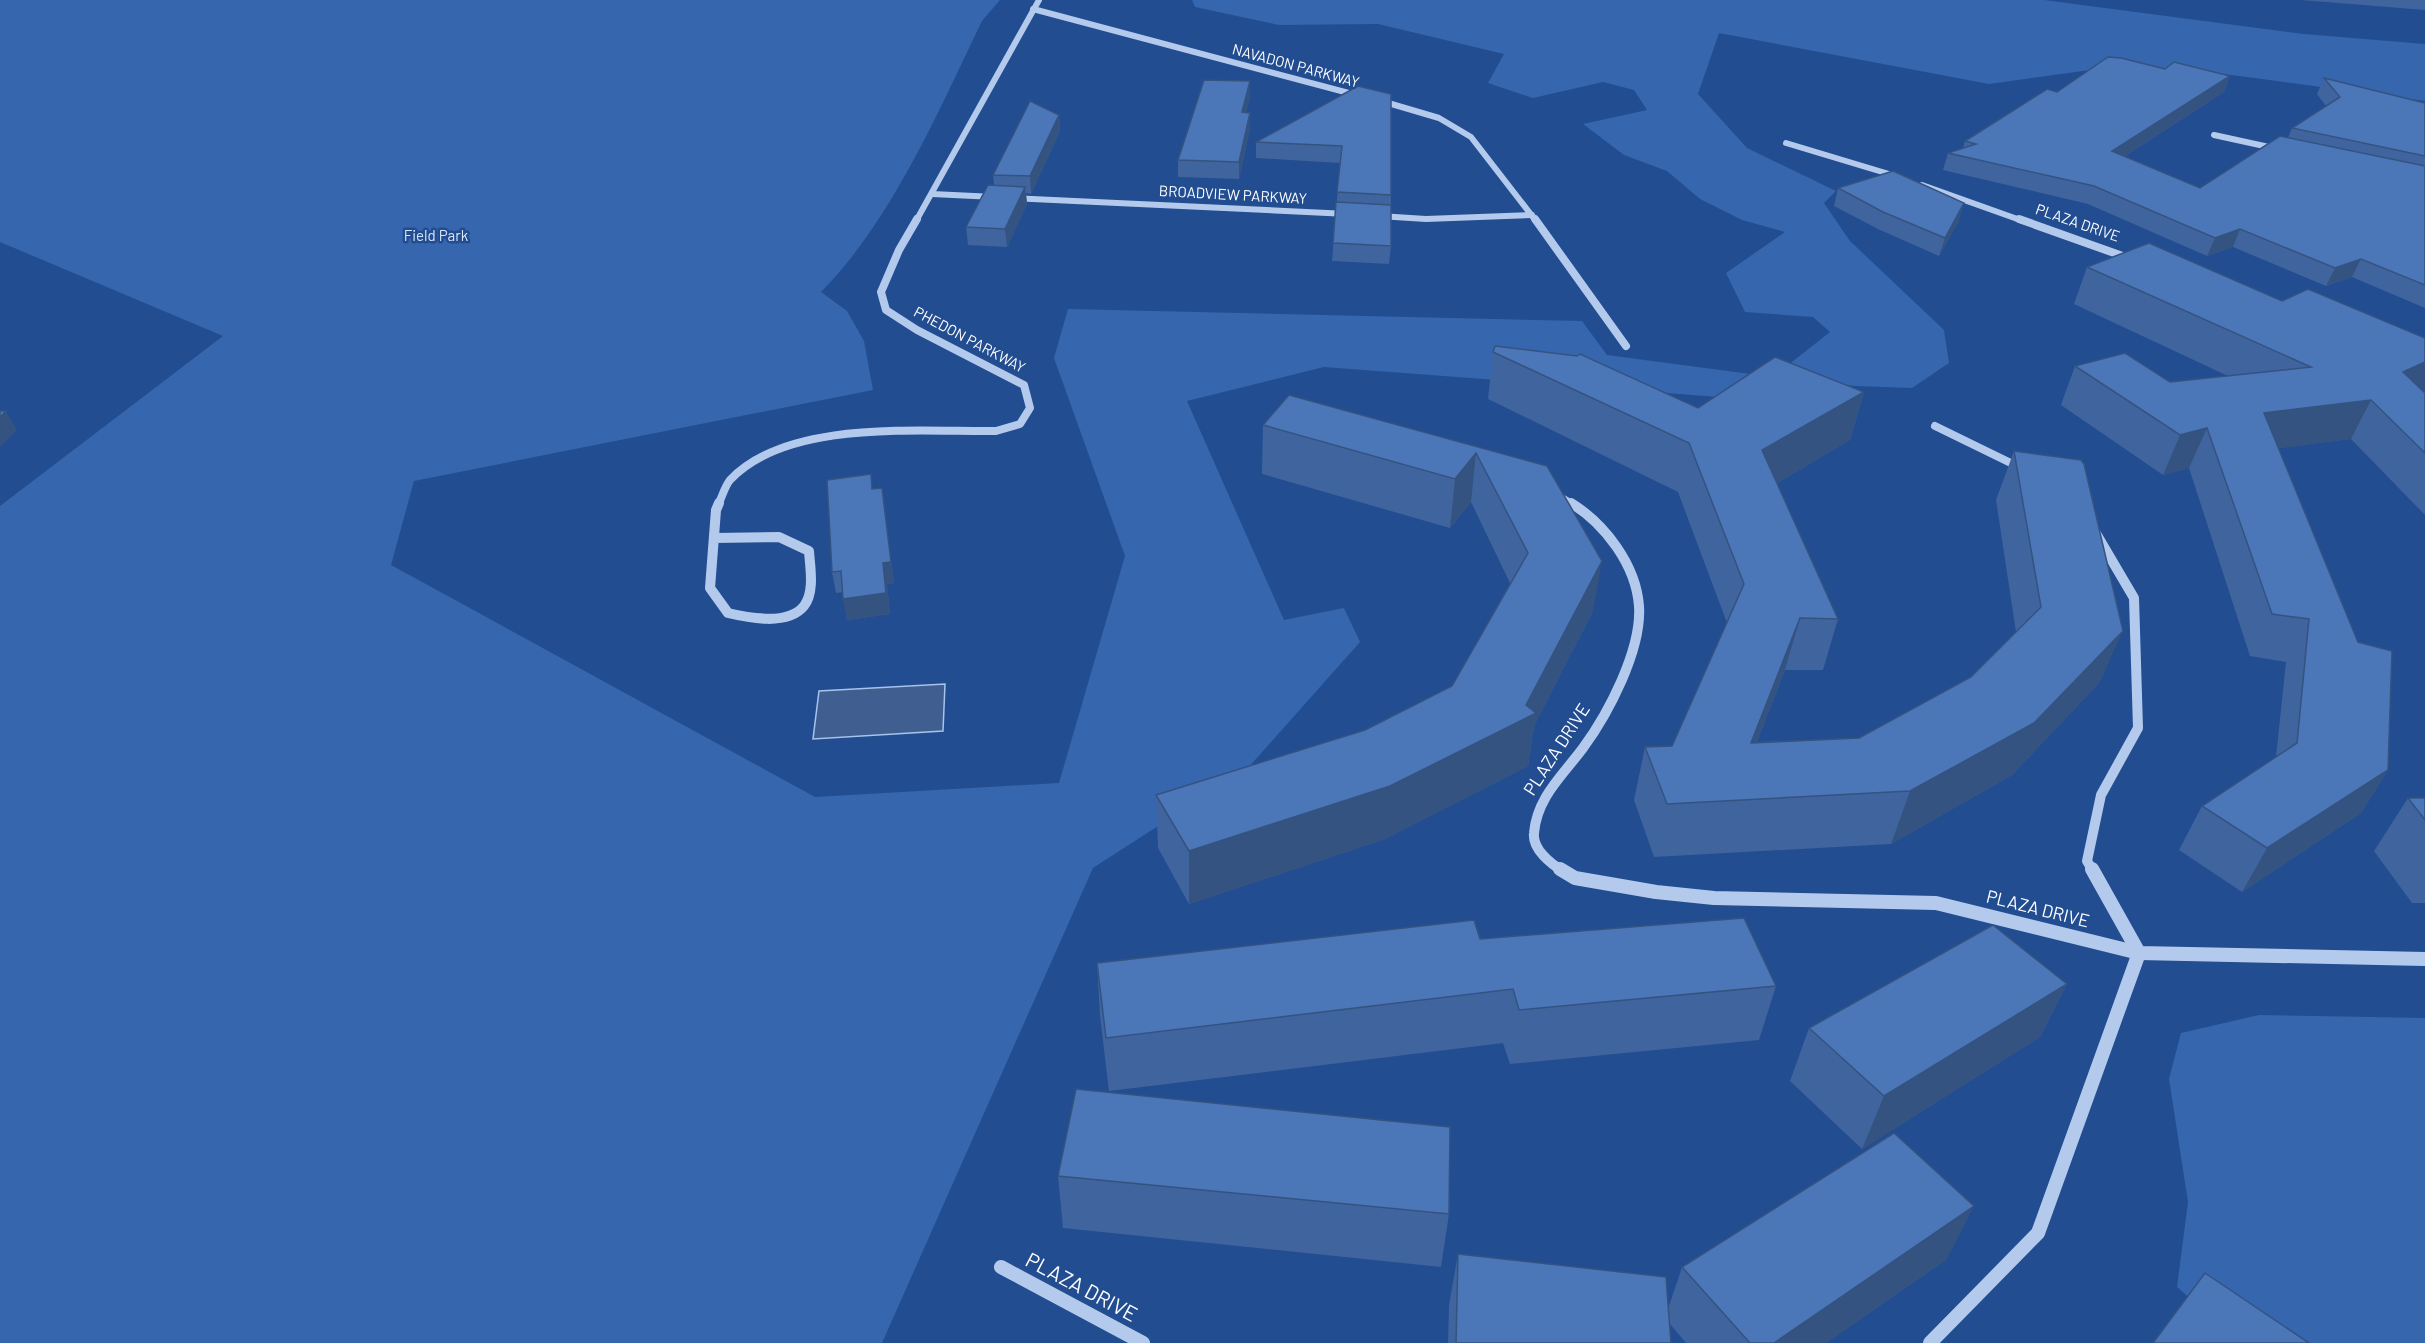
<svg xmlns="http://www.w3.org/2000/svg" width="2425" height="1343" font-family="Barlow,sans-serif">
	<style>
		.green { fill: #3666ae }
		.water { fill: #405e8f; stroke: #a7c4ee; stroke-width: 1.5 }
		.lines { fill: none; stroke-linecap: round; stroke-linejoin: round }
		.minor-far3 { stroke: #b4caed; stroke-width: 6 }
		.minor-far2 { stroke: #b4caed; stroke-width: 8 }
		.minor-far1 { stroke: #b4caed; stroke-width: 10 }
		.minor { stroke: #b4caed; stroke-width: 14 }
		.wall { fill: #40659e }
		.shaded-wall { fill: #345381 }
		.building { fill: #4b76b8; stroke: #345381; stroke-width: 1.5 }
		.labels { text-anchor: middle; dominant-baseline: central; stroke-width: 5; stroke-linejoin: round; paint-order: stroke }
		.far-street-label { font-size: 15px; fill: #fff; stroke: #224d91 }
		.far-park-label { font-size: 15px; fill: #d9e6f9; stroke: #224d91 }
		.street-label { font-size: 18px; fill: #fff; stroke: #224d91 }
		.near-street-label { font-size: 21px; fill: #fff; stroke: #224d91 }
	</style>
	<rect width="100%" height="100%" fill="#224d91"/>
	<!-- green -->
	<g class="green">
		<path d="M0 0H1000L982 21C938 112 892 220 821 292L847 311 864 341 873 390 414 481 391 565 815 797 1059 783 1125 556 1054 358 1068 309 1582 321 1607 355 1773 377 1830 332 1813 317 1745 312 1726 273 1785 232 1742 220 1700 199 1667 171 1624 155 1583 124 1647 110 1634 90 1603 82 1533 98 1488 83 1504 54 1378 24 1279 25 1195 7 1192 0H2044L2304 34 2425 44V101L2209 72 2090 70 1989 84 1719 33 1698 94 1747 148 1836 191 1824 203 1850 241 1944 330 1949 363 1912 388 1855 386 1773 377 1745 399 1324 367 1187 401 1284 620 1344 608 1360 642 1248 768 1093 868 882 1343H0V506L223 336 0 242Z"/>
		<path d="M2259 1015 2425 1018V1343H2241L2177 1287 2188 1202 2169 1079 2181 1033Z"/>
	</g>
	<!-- water -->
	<path class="water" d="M945 684 943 731 813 739 819 691Z"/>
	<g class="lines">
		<!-- minor-far3 -->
		<g class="minor-far3">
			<path d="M1033 9 1360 96"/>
			<path d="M1378 100 1439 118 1471 137 1536 221"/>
			<path d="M2214 135 2278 149"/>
			<path d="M1786 143 1899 177"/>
			<path d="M1922 185 2023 221"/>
			<path d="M932 194 995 197"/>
			<path d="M1013 198 1348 214"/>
			<path d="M1379 216 1426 219 1532 215"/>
			<path d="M916 221 1039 0"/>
		</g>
		<!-- minor-far2 -->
		<g class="minor-far2">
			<path d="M1535 219 1626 346"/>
			<path d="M2019 219 2131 259"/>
			<path d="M1935 426 2021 468"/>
			<path d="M1555 494 1573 505"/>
			<path d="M718 505C722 497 725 486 730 480 788 419 918 432 996 431L1020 424 1030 408 1024 385 917 330 886 310 881 292 899 250 917 219"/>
		</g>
		<!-- minor-far1 -->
		<g class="minor-far1">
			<path d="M714 538 779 537 809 551C810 567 815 592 804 606 788 626 749 618 728 613L710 588 716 510 719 503"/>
			<path d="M1563 871C1551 864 1532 849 1534 833 1537 797 1563 775 1583 748 1608 714 1642 650 1639 606 1636 565 1605 524 1571 503"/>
			<path d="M2093 871 2087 861 2101 795 2138 728 2134 598 2094 530"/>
		</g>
		<!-- minor -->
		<g class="minor">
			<path d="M1560 869 1575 878 1656 892 1714 898 1936 903 2139 953 2425 959"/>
			<path d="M1001 1267 1143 1343"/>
			<path d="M1930 1343 2038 1233 2139 953 2092 869"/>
		</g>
	</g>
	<!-- wall -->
	<g class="wall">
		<path d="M2301 0H2425V10Z"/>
		<path d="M2165 69 2230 76 2224 92 2125 156 2200 188 2288 138 2292 128 2326 106 2317 94 2324 78 2425 103V308L2352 277 2326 286 2233 247 2207 256 2088 204 1943 170 1948 153 1963 148 1965 141 2057 92Z"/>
		<path d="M1250 81V97L1246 112 1250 129 1239 179 1178 177V160Z"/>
		<path d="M1358 86 1391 195V246L1389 264 1332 261 1340 163 1256 158V142Z"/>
		<path d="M1059 115 1060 131 1031 194 1026 193 1027 204 1007 247 968 245 966 227 994 185 993 175Z"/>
		<path d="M1838 188 1959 221 1939 256 1878 229 1834 206Z"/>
		<path d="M2087 267 2425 393V515L2351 439 2278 448 2388 770 2361 813 2242 892 2179 850 2202 806 2276 757 2286 662 2250 656 2189 468 2163 475 2061 405 2075 366 2170 382 2228 376 2074 304Z"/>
		<path d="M1493 352 1698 408 1864 392 1850 440 1777 483 1838 619 1823 670H1785L1757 742 1859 738 1971 677 2016 632 1996 500 2014 451 2100 682 2012 775 1891 844 1654 857 1634 800 1645 747 1672 746 1727 623 1678 492 1488 399Z"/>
		<path d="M1289 395 1547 466 1593 611 1534 726 1528 766 1385 839 1189 904 1158 848 1156 795 1365 730 1452 686 1510 583 1471 502 1450 528 1262 474 1263 425Z"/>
		<path d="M882 488 894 583 887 584 890 614 847 620 843 592 836 593 832 572 873 489Z"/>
		<path d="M2408 798H2425V903H2412L2374 851Z"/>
		<path d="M1480 939 1776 986 1759 1040 1510 1064 1503 1043 1109 1091 1100 1016 1097 963Z"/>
		<path d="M2067 984 2040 1037 1862 1149 1790 1081 1809 1028Z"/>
		<path d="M1058 1176 1449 1214 1441 1267 1063 1228Z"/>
		<path d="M1458 1254 1668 1309 1682 1267 1947 1259 1826 1343H1686L1670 1324 1671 1343H1448L1449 1305Z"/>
	</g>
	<!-- shaded-wall -->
	<g class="shaded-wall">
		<path d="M2230 76 2224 92 2106 168 2112 151Z"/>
		<path d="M1250 81V97L1242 129V112Z"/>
		<path d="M1250 113V129L1239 179V162Z"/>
		<path d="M1059 115 1060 131 1031 194 1030 176Z"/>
		<path d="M1025 187 1027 204 1007 247 1005 229Z"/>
		<path d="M1964 203 1959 221 1939 256 1945 238Z"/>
		<path d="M2240 229 2233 247 2207 256 2215 238Z"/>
		<path d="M2361 259 2352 277 2326 286 2335 268Z"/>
		<path d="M2425 362V392L2383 411 2403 372Z"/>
		<path d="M1864 392 1850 440 1750 499 1762 450Z"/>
		<path d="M2371 400 2351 439 2245 453 2264 413Z"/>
		<path d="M6 411 17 430 0 447V417Z"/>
		<path d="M2207 428 2189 468 2163 475 2180 435Z"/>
		<path d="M1476 453 1471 502 1450 528 1455 479Z"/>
		<path d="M882 488 894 583 887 584 890 614 847 620 843 599Z"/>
		<path d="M1602 561 1593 611 1534 726 1528 766 1385 839 1189 904V851L1526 705Z"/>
		<path d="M1800 618 1785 670 1736 795 1751 743Z"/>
		<path d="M2123 631 2100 682 2012 775 1891 844 1910 791Z"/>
		<path d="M2388 770 2361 813 2242 892 2267 848Z"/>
		<path d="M2067 984 2040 1037 1862 1149 1884 1096Z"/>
		<path d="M1974 1206 1947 1259 1826 1343H1774Z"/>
	</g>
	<!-- building -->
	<g class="building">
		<path d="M2108 57 2121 58 2165 69 2174 62 2230 76 2112 151 2200 188 2280 136 2425 166V285L2361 259 2335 268 2240 229 2215 238 2094 186 1948 153 1976 144 1965 141 2047 89 2057 92Z"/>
		<path d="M2324 78 2425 103V156L2292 128 2340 97Z"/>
		<path d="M1204 80 1250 81 1242 112 1250 113 1239 162 1178 160Z"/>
		<path d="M1358 86 1391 94V195L1337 192 1342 146 1256 142Z"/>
		<path d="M1030 101 1059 115 1030 176 993 175Z"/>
		<path d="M1893 171 1964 203 1945 238 1883 212 1838 188Z"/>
		<path d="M988 185 1025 187 1005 229 966 227Z"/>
		<path d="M1336 202 1391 205V246L1333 243Z"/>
		<path d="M2149 243 2282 301 2308 289 2425 338V362L2403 372 2425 393V453L2371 400 2264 413 2358 642 2392 651 2388 770 2267 848 2202 806 2297 743 2309 619 2272 614 2207 428 2180 435 2075 366 2125 353 2170 382 2311 367 2087 267Z"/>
		<path d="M1495 346 1577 356 1580 354 1698 408 1775 357 1864 392 1762 450 1838 619 1800 618 1751 743 1859 738 1971 677 2041 607 2014 451 2081 460 2084 464 2123 631 2034 723 1910 791 1667 804 1645 747 1672 746 1744 584 1689 443 1493 352Z"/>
		<path d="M1289 395 1547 466 1602 561 1526 705 1536 713 1390 786 1189 851 1156 795 1365 730 1452 686 1528 553 1476 453 1455 479 1263 425Z"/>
		<path d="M0 411H6L0 417Z"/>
		<path d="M871 474 872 489 882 488 891 562 883 563 886 593 843 599 841 571 832 572 827 480Z"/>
		<path d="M2408 798H2425V820Z"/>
		<path d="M1744 918 1776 986 1519 1010 1513 989 1106 1038 1097 963 1474 920 1480 939Z"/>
		<path d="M1993 925 2067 984 1884 1096 1809 1028Z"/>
		<path d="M1076 1089 1450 1127 1449 1214 1058 1176Z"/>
		<path d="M1894 1133 1974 1206 1774 1343H1750L1682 1267Z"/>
		<path d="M1458 1254 1666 1277 1671 1343H1456Z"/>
		<path d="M2205 1273 2309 1343H2153Z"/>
	</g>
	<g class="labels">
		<!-- far-street labels -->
		<g class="far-street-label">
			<text transform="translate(1296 65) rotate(15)">NAVADON PARKWAY</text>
			<text transform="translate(1233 194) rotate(3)">BROADVIEW PARKWAY</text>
			<text transform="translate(2078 222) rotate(19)">PLAZA DRIVE</text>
			<text transform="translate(970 339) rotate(28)">PHEDON PARKWAY</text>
		</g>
		<!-- far-park labels -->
		<g class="far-park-label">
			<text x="436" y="235">Field Park</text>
		</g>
		<!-- street labels -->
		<g class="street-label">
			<text transform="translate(1556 749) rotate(-57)">PLAZA DRIVE</text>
			<text transform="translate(2038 908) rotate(14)">PLAZA DRIVE</text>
		</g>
		<!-- near-street labels -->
		<g class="near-street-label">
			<text transform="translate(1082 1286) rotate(28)">PLAZA DRIVE</text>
		</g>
	</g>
</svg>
